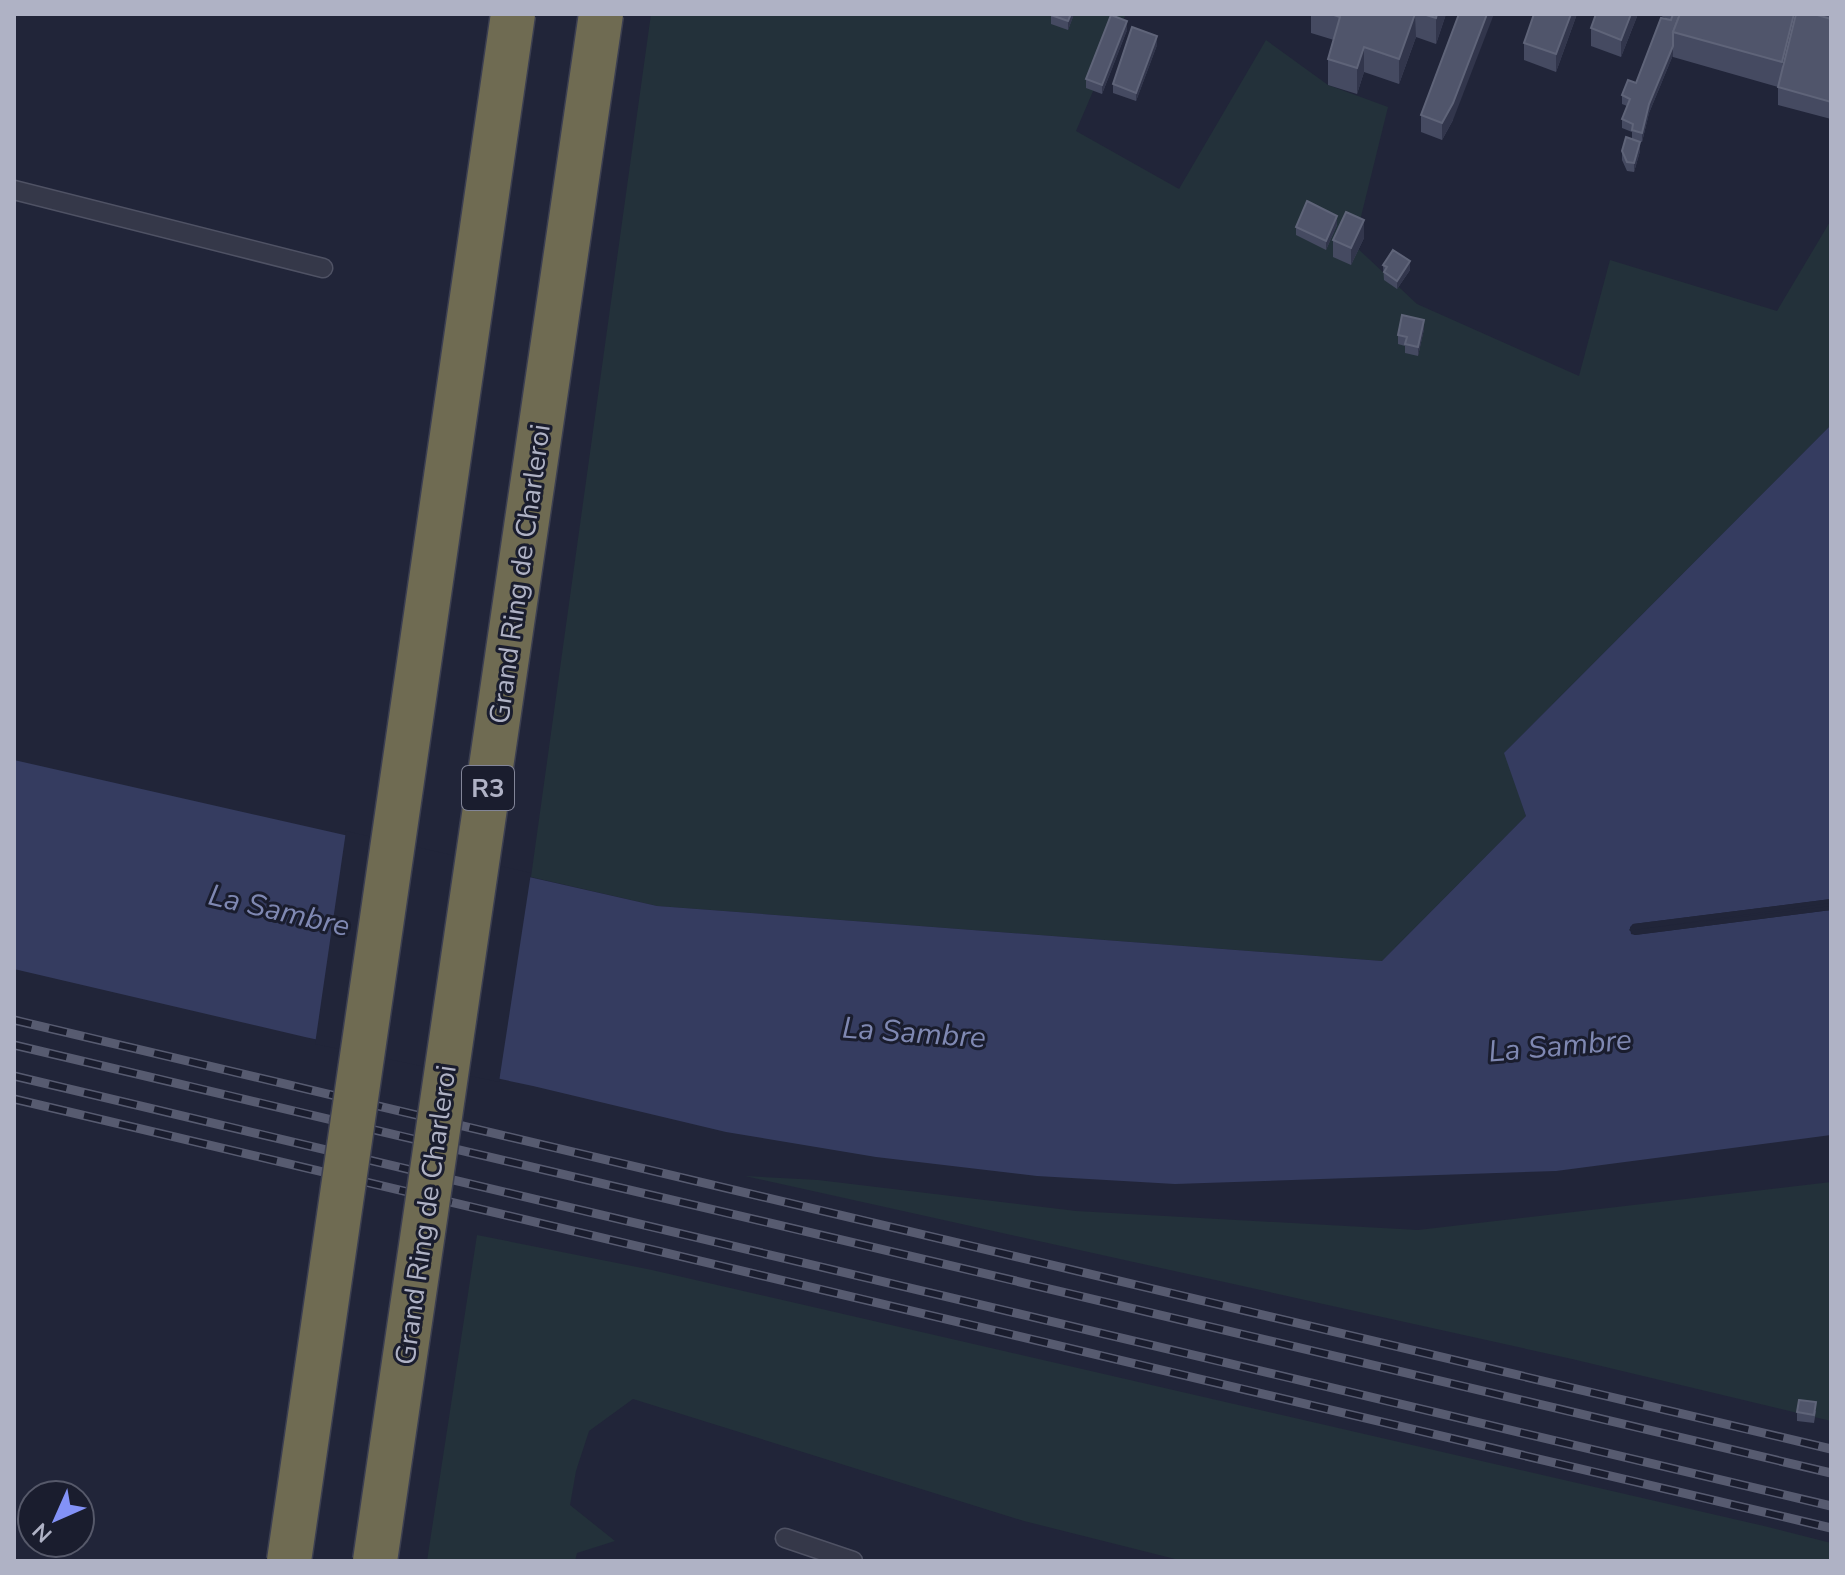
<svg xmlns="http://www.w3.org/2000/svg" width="1845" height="1575" font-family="'Nunito Sans',sans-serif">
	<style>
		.green { fill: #23313a }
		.water { fill: #353c60 }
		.pier { fill: #212539 }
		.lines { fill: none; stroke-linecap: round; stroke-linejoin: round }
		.service-casing { stroke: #4f5264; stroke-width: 21 }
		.service { stroke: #353849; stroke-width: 18 }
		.rail-casing { stroke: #575b70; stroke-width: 9 }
		.rail { stroke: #1a1d2e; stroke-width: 6; stroke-dasharray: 18; stroke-linecap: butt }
		.motorway-bridge-casing { stroke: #3c3f51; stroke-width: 47; stroke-linecap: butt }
		.motorway-bridge { stroke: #6f6b52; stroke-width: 44 }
		.wall { fill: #454a61 }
		.shaded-wall { fill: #32364c }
		.building { fill: #50556b; stroke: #5f6479; stroke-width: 2 }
		.labels { text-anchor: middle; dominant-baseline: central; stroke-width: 6; stroke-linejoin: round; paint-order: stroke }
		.shield { fill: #1a1d2e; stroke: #828598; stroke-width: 2 }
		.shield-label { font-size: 26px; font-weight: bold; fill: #afb2c5 }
		.street-label { font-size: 28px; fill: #afb2c5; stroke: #1a1d2e }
		.water-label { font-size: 30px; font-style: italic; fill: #7f88b2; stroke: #1a1d2e }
	</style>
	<rect width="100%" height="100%" fill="#212539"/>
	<!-- green -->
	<g class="green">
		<path d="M651 14H1126L1076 131 1179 189 1266 40 1328 85 1388 107 1354 245 1417 304 1579 376 1610 260 1777 311 1831 220V425L1505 752 1526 816 1382 961 657 906 531 877Z"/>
		<path d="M745 1176 818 1180 1076 1211 1418 1230 1831 1182V1421L1572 1359Z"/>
		<path d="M477 1235 652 1270 1764 1526 1831 1543V1561H1183L1024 1521 633 1399 589 1431 576 1471 570 1505 615 1541 577 1553 575 1561H427Z"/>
	</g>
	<!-- water -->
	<path class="water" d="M1831 425V899L1633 924 1630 927 1631 934 1635 935 1831 910V1135L1556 1171 1175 1184 1037 1176 876 1157 726 1132 533 1086 305 1037 14 969V760L657 906 1382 961 1526 816 1504 753Z"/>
	<!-- pier -->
	<g class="pier">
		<path d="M346 831 531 873 499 1082 315 1044Z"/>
		<path d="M1831 899V903L1633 930 1831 906V910L1635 935 1629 930 1633 924Z"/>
	</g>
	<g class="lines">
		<defs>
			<g id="service">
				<path d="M14 190 323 268"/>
				<path d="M785 1538 853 1561"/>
			</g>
		</defs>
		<!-- service casing -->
		<use href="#service" class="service-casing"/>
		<!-- service -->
		<use href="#service" class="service"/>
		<defs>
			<g id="rail">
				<path d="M14 1020 1831 1449"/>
				<path d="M14 1045 1831 1473"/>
				<path d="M14 1076 1831 1506"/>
				<path d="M14 1099 1831 1528"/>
			</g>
		</defs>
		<!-- rail casing -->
		<use href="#rail" class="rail-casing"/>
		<!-- rail -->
		<use href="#rail" class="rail"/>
		<defs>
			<g id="motorway-bridge">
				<path d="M289 1561 513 14"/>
				<path d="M375 1561 601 14"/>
			</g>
		</defs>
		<!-- motorway-bridge casing -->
		<use href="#motorway-bridge" class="motorway-bridge-casing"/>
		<!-- motorway-bridge -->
		<use href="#motorway-bridge" class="motorway-bridge"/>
	</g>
	<!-- wall -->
	<g class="wall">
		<path d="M1051 14H1074L1068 30 1051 24Z"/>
		<path d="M1311 14H1446L1436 44 1416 37 1399 84 1364 72 1357 94 1328 85V59L1334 40 1311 33Z"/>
		<path d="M1534 14H1577L1556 72 1524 60V43Z"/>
		<path d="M1638 14 1621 57 1591 46V28Z"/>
		<path d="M1656 14H1831V119L1778 105V87L1673 57V55L1649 113 1642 142 1632 139V132L1622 128V119L1627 106 1622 104V95L1636 83 1670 20Z"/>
		<path d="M1127 30 1102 94 1086 88V79Z"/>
		<path d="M1157 45 1136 101 1113 93V84Z"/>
		<path d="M1421 115 1453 120 1442 140 1421 132Z"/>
		<path d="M1622 151H1640L1634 172 1627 171 1622 160Z"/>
		<path d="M1337 225 1326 250 1296 235V227Z"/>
		<path d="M1364 238 1351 265 1333 257V240Z"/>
		<path d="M1383 265 1410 270 1397 289 1384 280Z"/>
		<path d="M1424 329 1418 356 1405 353V346L1398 344V335Z"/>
		<path d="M1816 1411 1814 1423 1797 1421V1412Z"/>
	</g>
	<!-- shaded-wall -->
	<g class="shaded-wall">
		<path d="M1071 14H1074L1068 30V21Z"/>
		<path d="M1415 14 1416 37 1399 84V59Z"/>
		<path d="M1437 14H1446L1436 44V18Z"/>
		<path d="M1487 14H1494L1453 120 1442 140V123Z"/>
		<path d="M1571 14H1577L1556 72V54Z"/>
		<path d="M1631 14H1638L1621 57V40Z"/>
		<path d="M1794 14H1798L1782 88V62Z"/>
		<path d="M1127 21V30L1102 94V85Z"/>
		<path d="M1157 36V45L1136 101V93Z"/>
		<path d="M1673 46V55L1649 113 1642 142V133L1649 104Z"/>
		<path d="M1364 47V72L1357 94V68Z"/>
		<path d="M1640 142V151L1634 172V163Z"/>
		<path d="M1337 216V225L1326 250V241Z"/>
		<path d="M1364 220V238L1351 265V248Z"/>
		<path d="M1410 261V270L1397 289V281Z"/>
		<path d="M1424 320V329L1418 356V347Z"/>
	</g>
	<!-- building -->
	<g class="building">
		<path d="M1051 14H1071L1068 21 1051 15Z"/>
		<path d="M1331 14H1415L1399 59 1364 47 1357 68 1328 59 1340 17Z"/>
		<path d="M1423 14H1437L1436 18Z"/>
		<path d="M1459 14H1487L1453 103 1442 123 1421 115Z"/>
		<path d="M1534 14H1571L1556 54 1524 43Z"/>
		<path d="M1596 14H1631L1621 40 1591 28Z"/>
		<path d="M1673 14H1680L1673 32V46L1649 104 1642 133 1632 130 1633 124 1622 119 1630 99 1622 95 1628 80 1636 83 1661 18 1671 20Z"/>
		<path d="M1680 14H1794L1782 62 1673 32Z"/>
		<path d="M1796 14H1814L1831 19V102L1778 87Z"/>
		<path d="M1111 15 1127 21 1102 85 1086 79Z"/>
		<path d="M1132 27 1157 36 1136 93 1113 84Z"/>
		<path d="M1626 137 1640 142 1634 163 1627 162 1622 151Z"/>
		<path d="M1307 201 1337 216 1326 241 1296 227Z"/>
		<path d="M1346 212 1364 220 1351 248 1333 240Z"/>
		<path d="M1393 250 1410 261 1397 281 1384 272 1387 267 1383 265Z"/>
		<path d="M1402 315 1424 320 1418 347 1405 344 1407 337 1398 335Z"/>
		<path d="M1799 1400 1816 1402 1814 1415 1797 1412Z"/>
	</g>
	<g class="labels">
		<!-- shield labels -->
		<rect class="shield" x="462" y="766" width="52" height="44" rx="6"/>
		<g class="shield-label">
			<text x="488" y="788">R3</text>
		</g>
		<!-- street labels -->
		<g class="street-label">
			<text transform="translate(520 574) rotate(-82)">Grand Ring de Charleroi</text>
			<text transform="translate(426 1215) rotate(-82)">Grand Ring de Charleroi</text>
		</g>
		<!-- water labels -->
		<g class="water-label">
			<text transform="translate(279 911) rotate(13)">La Sambre</text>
			<text transform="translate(914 1033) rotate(4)">La Sambre</text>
			<text transform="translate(1560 1046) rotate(-5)">La Sambre</text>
		</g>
	</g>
	<!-- border -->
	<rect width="1845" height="1575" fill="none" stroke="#afb2c5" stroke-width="32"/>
	<!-- north arrow -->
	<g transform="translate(56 1519) rotate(225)"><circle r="38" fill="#1a1d2e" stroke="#56596a" stroke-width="2"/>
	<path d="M0-6L14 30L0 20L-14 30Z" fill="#8392f7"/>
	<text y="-12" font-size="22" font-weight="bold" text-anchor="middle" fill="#afb2c5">N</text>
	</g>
</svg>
